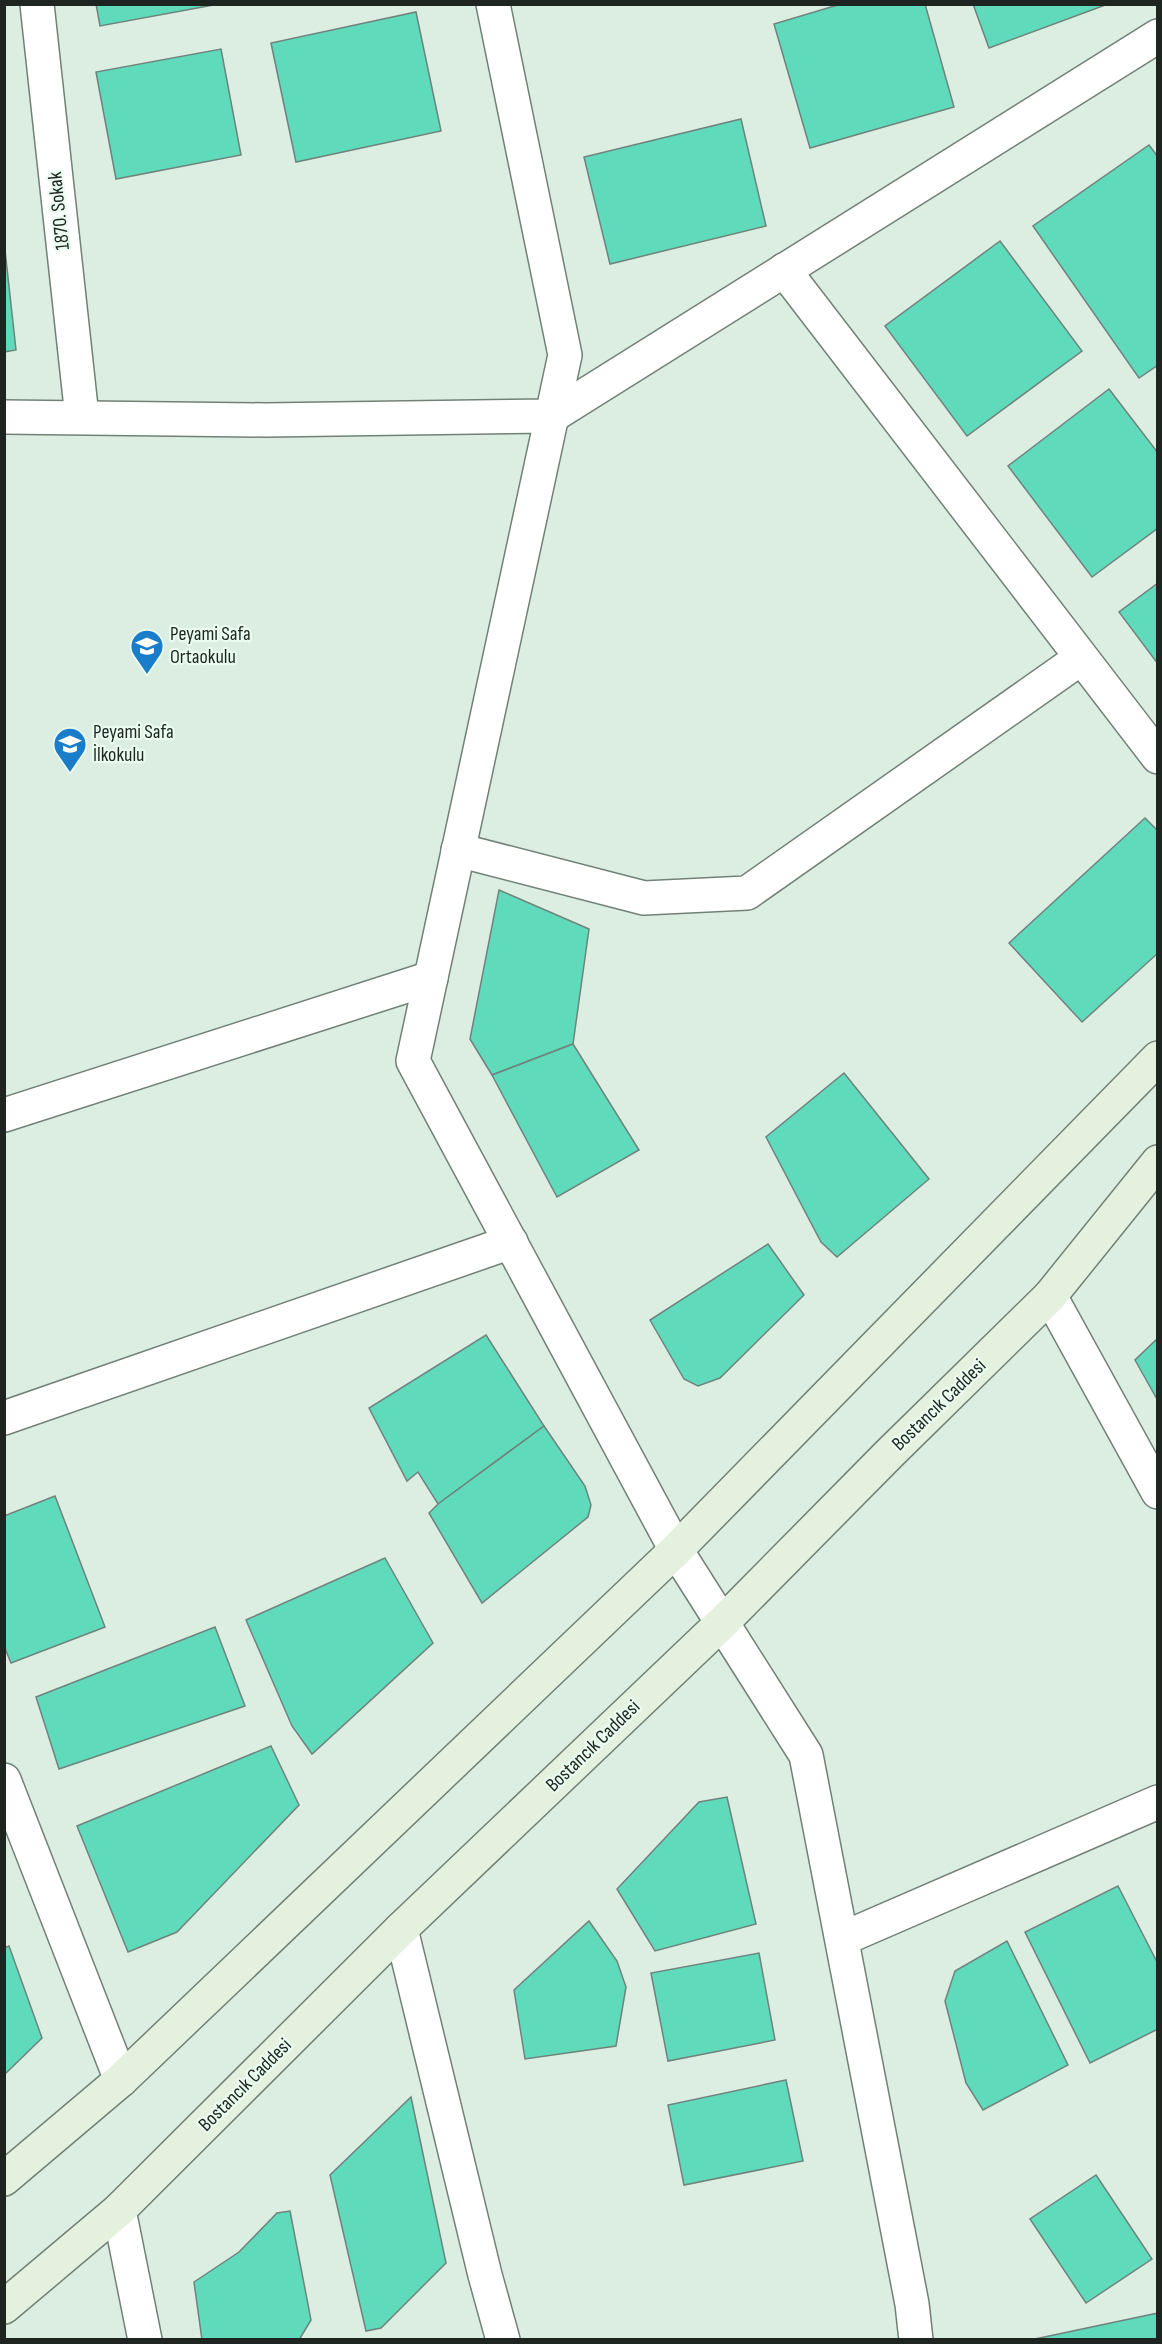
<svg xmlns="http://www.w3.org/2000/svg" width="1162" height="2344" font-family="'Sofia Sans Condensed',sans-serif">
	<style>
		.building { fill: #5fdbbc; stroke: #6f837d; stroke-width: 1.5 }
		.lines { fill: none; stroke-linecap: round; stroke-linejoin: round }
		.minor-casing { stroke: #718176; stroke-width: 36 }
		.secondary-casing { stroke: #718176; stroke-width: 36 }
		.minor { stroke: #fff; stroke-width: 33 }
		.secondary { stroke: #e4f1df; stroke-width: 33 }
		.labels { text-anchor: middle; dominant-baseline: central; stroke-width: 4.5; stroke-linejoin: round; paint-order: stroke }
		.street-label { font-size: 20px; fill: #1e2521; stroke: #e9fcef }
		.poi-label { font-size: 20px; fill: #1e2521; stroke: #e9fcef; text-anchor: start }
	</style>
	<rect width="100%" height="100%" fill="#dceee2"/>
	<!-- building -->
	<g class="building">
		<path d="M96 4H219L100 26Z"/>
		<path d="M841 4H925L954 107 810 148 774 24Z"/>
		<path d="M973 4H1108L989 48Z"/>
		<path d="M416 12 441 131 296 162 271 43Z"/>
		<path d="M221 49 241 155 116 179 96 72Z"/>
		<path d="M741 119 766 226 610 264 584 157Z"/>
		<path d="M1149 145 1158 157V365L1139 378 1033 226Z"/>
		<path d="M4 241 16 350 4 352Z"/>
		<path d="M1000 241 1082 351 967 436 885 326Z"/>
		<path d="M1109 389 1158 453V528L1092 577 1008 466Z"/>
		<path d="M1158 583V664L1119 612Z"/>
		<path d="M1145 818 1158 831V953L1082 1022 1009 943Z"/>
		<path d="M499 890 589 929 573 1044 492 1075 470 1039Z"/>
		<path d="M573 1044 639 1150 557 1197 492 1075Z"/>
		<path d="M844 1073 929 1179 837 1257 821 1242 766 1137Z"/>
		<path d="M768 1244 804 1295 720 1378 698 1386 684 1379 650 1320Z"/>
		<path d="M486 1335 544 1426 438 1504 418 1472 407 1481 369 1408Z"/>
		<path d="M1158 1338V1401L1135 1360Z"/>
		<path d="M544 1426 585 1486 591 1505 588 1517 482 1603 429 1513 438 1504Z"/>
		<path d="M55 1496 105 1627 11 1663 4 1646V1516Z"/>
		<path d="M385 1558 433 1643 312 1754 292 1726 246 1620Z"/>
		<path d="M215 1627 245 1706 59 1769 36 1697Z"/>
		<path d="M271 1746 299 1805 177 1932 128 1952 77 1826Z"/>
		<path d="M727 1797 756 1924 655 1951 617 1889 699 1802Z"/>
		<path d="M1118 1886 1158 1964V2029L1090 2063 1025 1932Z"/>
		<path d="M589 1921 617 1961 626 1987 616 2046 525 2059 514 1990Z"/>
		<path d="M1007 1941 1068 2065 983 2110 966 2083 945 2001 955 1971Z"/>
		<path d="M9 1946 42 2038 4 2075V1948Z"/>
		<path d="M759 1953 775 2040 668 2061 651 1973Z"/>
		<path d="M786 2080 803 2161 684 2185 668 2105Z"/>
		<path d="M411 2097 446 2263 381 2328 366 2331 330 2175Z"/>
		<path d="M1096 2175 1152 2259 1086 2303 1030 2219Z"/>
		<path d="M290 2211 311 2320 299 2340H202L194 2282 239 2252 277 2213Z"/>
		<path d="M1158 2313V2340H1030Z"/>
	</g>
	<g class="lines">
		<defs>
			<g id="minor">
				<path d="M37 4 82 417"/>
				<path d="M493 4 565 355 413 1061 676 1550 806 1755 912 2304 916 2340"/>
				<path d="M784 270 1158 757"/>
				<path d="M4 417 266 420 552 416 1158 36"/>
				<path d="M458 850 644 898 747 893 1081 658"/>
				<path d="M4 1115 431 978"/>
				<path d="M1050 1296 1158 1492"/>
				<path d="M4 1418 511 1242"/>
				<path d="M4 1780 121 2080"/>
				<path d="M401 1929 485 2275 503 2340"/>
				<path d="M842 1939 1158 1802"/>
				<path d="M119 2210 145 2340"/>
			</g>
			<g id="secondary">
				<path d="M4 2179 121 2080 676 1550 1158 1058"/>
				<path d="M4 2307 119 2210 401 1929 723 1622 889 1454 1050 1296 1158 1162"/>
			</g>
		</defs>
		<!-- minor casing -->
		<use href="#minor" class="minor-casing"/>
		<!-- secondary casing -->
		<use href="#secondary" class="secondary-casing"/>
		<!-- minor -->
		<use href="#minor" class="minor"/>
		<!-- secondary -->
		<use href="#secondary" class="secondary"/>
	</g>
	<!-- icons -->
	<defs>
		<symbol id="school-pin" viewBox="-11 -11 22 30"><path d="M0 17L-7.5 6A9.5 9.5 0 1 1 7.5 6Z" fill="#1a7dc9" stroke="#e9fcef"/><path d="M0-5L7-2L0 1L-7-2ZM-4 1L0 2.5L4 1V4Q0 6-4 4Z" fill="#fff"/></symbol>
	</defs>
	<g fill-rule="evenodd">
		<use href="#school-pin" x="128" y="627" width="38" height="52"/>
		<use href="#school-pin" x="51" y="725" width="38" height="52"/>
	</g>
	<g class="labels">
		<!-- street labels -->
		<g class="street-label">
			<text transform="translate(59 211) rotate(-96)">1870. Sokak</text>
			<text transform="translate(939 1405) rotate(-44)">Bostancık Caddesi</text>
			<text transform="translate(593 1746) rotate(-44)">Bostancık Caddesi</text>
			<text transform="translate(245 2085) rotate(-45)">Bostancık Caddesi</text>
		</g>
		<!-- poi labels -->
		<g class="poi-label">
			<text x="170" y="634">Peyami Safa<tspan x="170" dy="23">Ortaokulu</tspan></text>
			<text x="93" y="732">Peyami Safa<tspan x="93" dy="23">İlkokulu</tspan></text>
		</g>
	</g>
	<!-- border -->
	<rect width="1162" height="2344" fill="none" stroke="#1e2521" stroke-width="12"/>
</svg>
